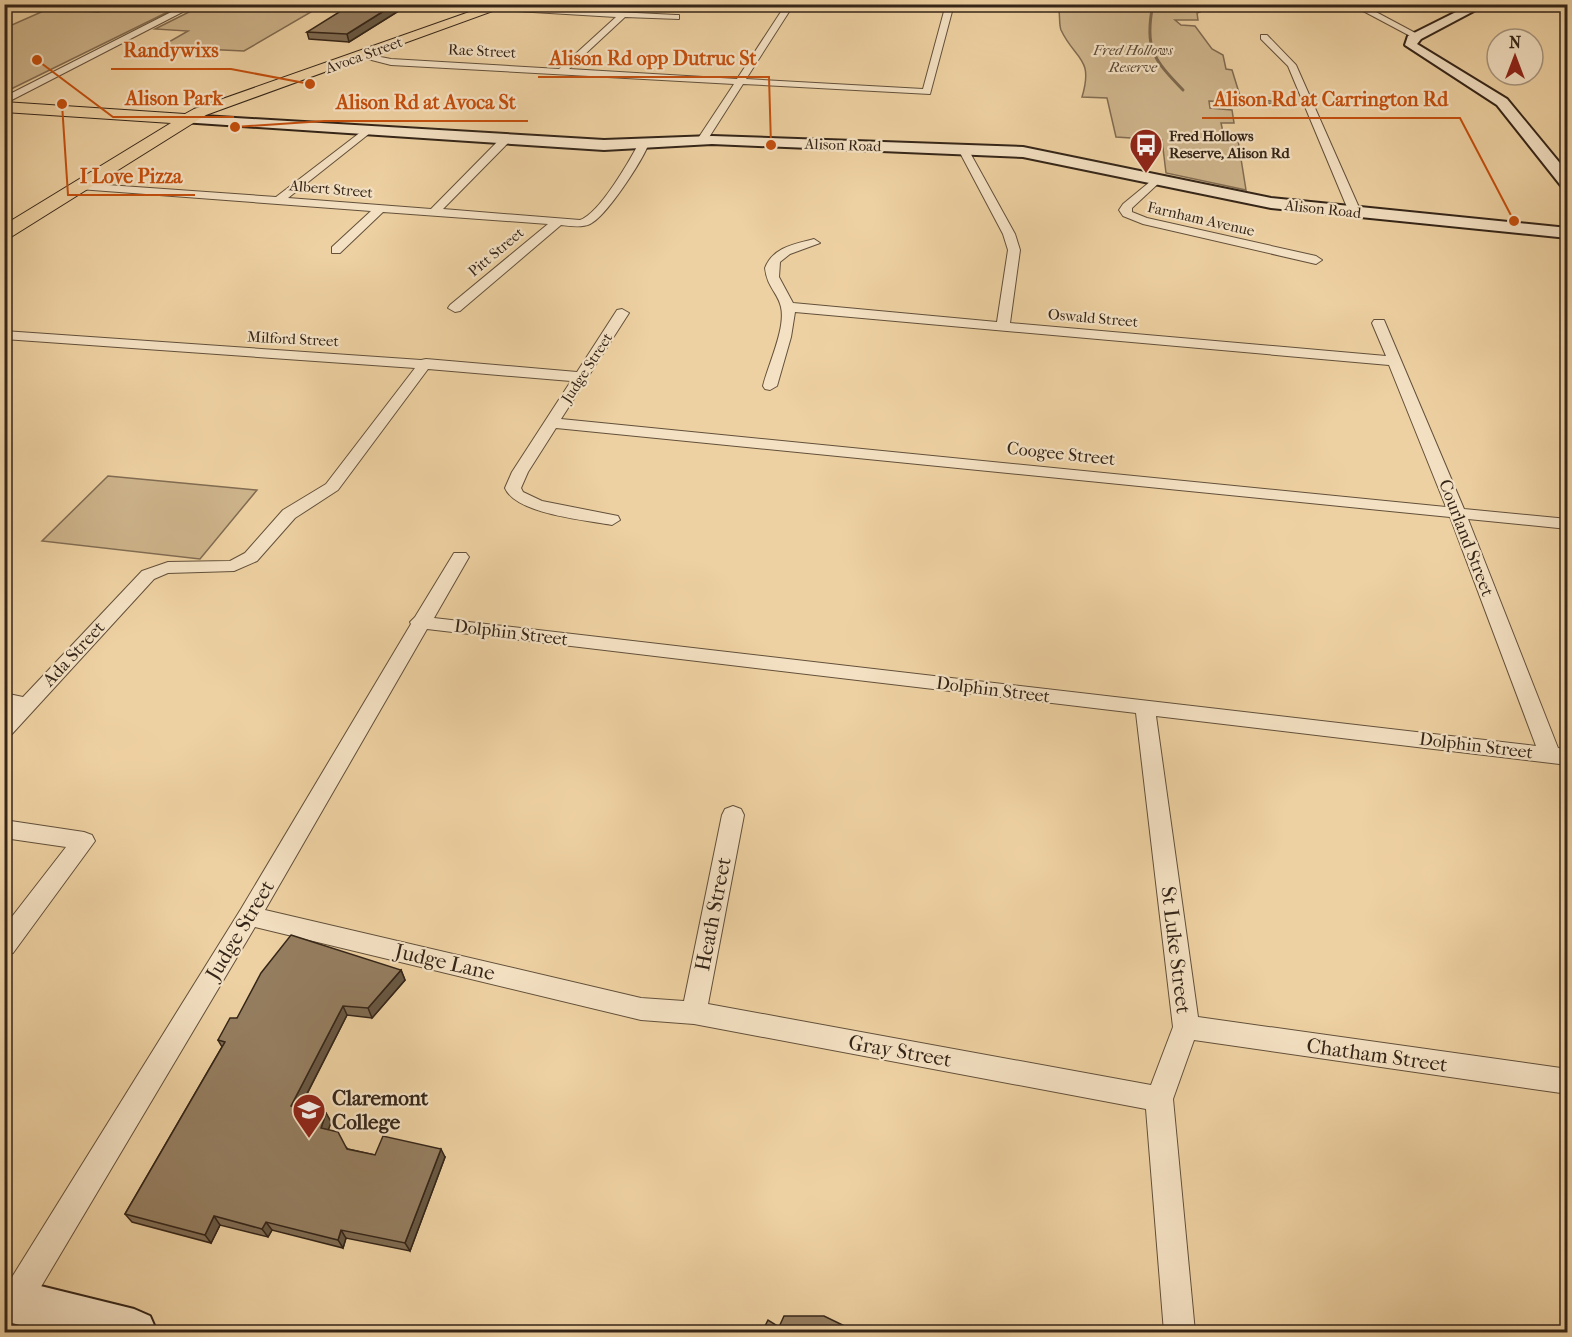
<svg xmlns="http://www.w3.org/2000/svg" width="1572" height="1337" font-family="'IM FELL French Canon',serif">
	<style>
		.green { fill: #ceb48b; stroke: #816c52; stroke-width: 1.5 }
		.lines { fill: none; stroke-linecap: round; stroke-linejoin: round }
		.stream { stroke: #7e694f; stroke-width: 3 }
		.minor-casing { stroke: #62503a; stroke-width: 2 }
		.secondary-casing { stroke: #342518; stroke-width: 4 }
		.primary-casing { stroke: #342518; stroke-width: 2 }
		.minor { fill: #f4e1c3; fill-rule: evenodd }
		.secondary { fill: #f4e1c3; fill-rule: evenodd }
		.primary { fill: #eed1a2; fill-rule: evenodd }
		.wall { fill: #806c53; stroke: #342518; stroke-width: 1.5 }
		.shaded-wall { fill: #685843; stroke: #342518; stroke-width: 1.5 }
		.building { fill: #957e60; stroke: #342518; stroke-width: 1.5 }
		.labels { text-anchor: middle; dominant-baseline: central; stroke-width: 4.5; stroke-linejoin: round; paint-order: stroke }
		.far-park-label { font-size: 15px; font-style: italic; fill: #5a4935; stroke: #f4e1c3 }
		.far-street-label { font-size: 15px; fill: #342518; stroke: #f4e1c3 }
		.far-poi-label { font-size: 15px; font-weight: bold; fill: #342518; stroke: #f4e1c3; text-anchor: start }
		.street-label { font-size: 18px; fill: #342518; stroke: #f4e1c3 }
		.near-street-label { font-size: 21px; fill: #342518; stroke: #f4e1c3 }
		.near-poi-label { font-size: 21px; font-weight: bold; fill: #342518; stroke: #f4e1c3; text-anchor: start }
		.leader { fill: none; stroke: #c44f0e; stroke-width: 2 }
		.callout-dot { fill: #c44f0e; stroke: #f4e1c3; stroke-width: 2 }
		.callout-label { font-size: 20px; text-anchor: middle; font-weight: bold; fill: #c44f0e; stroke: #f4e1c3; stroke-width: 4.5; stroke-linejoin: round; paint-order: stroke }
	</style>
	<rect width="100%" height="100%" fill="#eed1a2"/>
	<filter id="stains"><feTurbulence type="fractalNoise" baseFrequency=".00333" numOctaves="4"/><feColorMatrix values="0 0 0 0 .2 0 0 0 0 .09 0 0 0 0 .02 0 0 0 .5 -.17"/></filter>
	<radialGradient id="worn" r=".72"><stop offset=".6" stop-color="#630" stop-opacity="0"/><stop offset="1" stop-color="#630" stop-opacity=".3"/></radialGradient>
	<!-- green -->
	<g class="green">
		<path d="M115 5H182L5 92V28L48 9 99 12Z"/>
		<path d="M203 5V4L323 5 244 51 160 47 188 31 155 29Z"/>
		<path d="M1086 5H1198L1200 12 1197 13 1198 20H1175L1181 25 1195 26 1212 49 1223 55 1226 69 1232 70 1241 99 1286 102 1287 104 1209 101 1210 108 1232 110 1234 123H1221L1223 132 1237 134 1246 190 1166 173 1162 140 1116 137 1107 98 1082 97C1094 57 1075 60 1061 30 1059 25 1060 17 1059 11H1074Z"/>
		<path d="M108 476 257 490 200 559 42 541Z"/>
	</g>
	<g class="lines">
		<!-- stream -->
		<path class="stream" d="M1153 4C1144 48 1153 59 1183 90"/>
		<defs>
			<g id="minor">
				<path d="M187 4H198L4 104V97Z"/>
				<path d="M396 4H461L676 15H679V19L625 17 569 69 737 79 786 4H794L746 79 923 89 946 4H954L930 94 743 84 706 142 702 143 697 140 734 84 391 65 356 56 360 53 391 59 559 69 616 17Z"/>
				<path d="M1350 4H1361L1421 36 1414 38Z"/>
				<path d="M1261 35H1267L1296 65 1361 212 1359 214 1355 215 1349 212 1288 66 1261 39Z"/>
				<path d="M366 128 370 129V133L288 198 431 209 501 138H509V142L443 209 580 220C600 213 630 160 640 141L649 143C643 160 606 217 590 224 582 228 570 226 561 225L460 311 455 312 448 308 450 305 548 224 383 212 340 253H332V247L371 211 79 189 73 186 79 183 276 197Z"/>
				<path d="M963 146 968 149 1015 234 1020 250 1010 323 1386 356 1372 323 1374 320H1384L1464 509 1568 519V529L1468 519 1558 748 1568 749V765L1156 716 1198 1017 1568 1069V1094L1194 1040 1173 1099 1195 1332H1164L1146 1109 694 1024 641 1020 255 927 26 1312 15 1316 4 1312V1290L241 909 411 624 410 622 415 617 454 553H466L469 557 434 618 1536 746 1450 517 556 428 528 472 521 488 523 492 542 501 618 516 620 520 612 525C585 520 516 514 505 488L512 472 571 381 428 369 338 490 295 518 257 561 234 571 168 573 154 579 11 735 4 737V717L12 709 4 707V693L23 697 142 571 168 562 230 561 245 553 283 510 326 484 415 368 4 339V331L421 360 426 359 577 372 617 310 622 309 629 313 561 419 1446 507 1389 365 795 312 791 337 777 386 770 390 765 389 763 386C768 365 786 328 781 307 778 293 767 287 765 268 773 247 795 244 814 239L820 243 790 254 780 262 779 277 793 303 997 322 1008 250 1003 234 958 149ZM427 629 1136 713 1173 1027 1151 1085 708 1004 744 815 741 809 733 806 725 809 722 815 684 1001 641 998 265 910Z"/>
				<path d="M1157 176 1161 177V181L1132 208V212L1147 218 1316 256 1322 260 1316 264 1143 224 1123 216 1119 210 1123 204Z"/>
				<path d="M4 820 84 832 92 835 95 841 13 953 4 956V927L66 847 4 838Z"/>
			</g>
			<g id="secondary">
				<path d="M1472 4H1487L1421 39 1417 44 1507 99 1568 173V189L1562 187 1497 105 1405 45 1408 36Z"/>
				<path d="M187 115 604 140 712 136 1023 147 1271 198 1568 228V238L1271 208 1023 157 712 144 604 150 182 122 180 119 182 116Z"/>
				<path d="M4 1277 134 1309 150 1316 157 1332H47L4 1321Z"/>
			</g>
			<path id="primary" d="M492 4H512L206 115 11 237 4 239V225L171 123 4 112V102L185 114 194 109Z"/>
		</defs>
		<!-- minor casing -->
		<use href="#minor" class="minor-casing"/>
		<!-- secondary casing -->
		<use href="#secondary" class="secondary-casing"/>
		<!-- primary casing -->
		<use href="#primary" class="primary-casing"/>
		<!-- minor -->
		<use href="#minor" class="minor"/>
		<!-- secondary -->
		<use href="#secondary" class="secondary"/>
		<!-- primary -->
		<use href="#primary" class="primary"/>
	</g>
	<!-- wall -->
	<g class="wall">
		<path d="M405 7 349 42 309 39 307 32Z"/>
		<path d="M401 970 405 980 372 1018 347 1015 300 1108 326 1113 331 1122 328 1130 348 1149 375 1155 445 1157 410 1251 346 1238 343 1248 272 1230 268 1237 220 1225 211 1243 132 1222 125 1214 222 1047 218 1040 237 1018Z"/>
	</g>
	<!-- shaded-wall -->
	<g class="shaded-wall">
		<path d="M395 4H404L405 7 349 42 347 34Z"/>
		<path d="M401 970 405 980 372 1018 368 1008Z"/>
		<path d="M343 1006 347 1015 296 1115 291 1106Z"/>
		<path d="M326 1113 331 1122 326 1137 321 1128Z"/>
		<path d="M441 1149 445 1157 410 1251 405 1243Z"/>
		<path d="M214 1216 220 1225 211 1243 205 1235Z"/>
		<path d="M266 1222 272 1230 268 1237 262 1229Z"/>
		<path d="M341 1230 346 1238 343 1248 338 1240Z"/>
	</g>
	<!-- building -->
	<g class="building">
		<path d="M352 4H395L347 34 307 32Z"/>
		<path d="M291 935 401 970 368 1008 343 1006 291 1106 326 1113 321 1128 338 1132 347 1149 375 1155 383 1136 441 1149 405 1243 341 1230 338 1240 266 1222 262 1229 214 1216 205 1235 125 1214 225 1042 218 1040 230 1018H237L261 973Z"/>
		<path d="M784 1316H824L857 1332H762L768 1320 779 1327Z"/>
	</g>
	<!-- icons -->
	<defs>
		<symbol id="bus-pin" viewBox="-11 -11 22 30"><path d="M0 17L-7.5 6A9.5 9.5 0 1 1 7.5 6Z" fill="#8f2418" stroke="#f4e1c3"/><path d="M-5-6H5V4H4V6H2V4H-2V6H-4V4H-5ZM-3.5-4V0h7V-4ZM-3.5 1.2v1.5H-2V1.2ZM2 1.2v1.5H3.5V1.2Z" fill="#fff"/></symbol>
		<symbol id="school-pin" viewBox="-11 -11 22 30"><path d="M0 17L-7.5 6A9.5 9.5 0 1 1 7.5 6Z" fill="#8f2418" stroke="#f4e1c3"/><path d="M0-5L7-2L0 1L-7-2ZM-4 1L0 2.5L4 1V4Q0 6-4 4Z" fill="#fff"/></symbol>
	</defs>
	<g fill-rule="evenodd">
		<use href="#bus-pin" x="1127" y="126" width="38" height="52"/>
		<use href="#school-pin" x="290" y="1091" width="38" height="52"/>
	</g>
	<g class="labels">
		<!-- far-park labels -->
		<g class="far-park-label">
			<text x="1133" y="50">Fred Hollows<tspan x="1133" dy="17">Reserve</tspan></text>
		</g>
		<!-- far-street labels -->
		<g class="far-street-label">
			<text transform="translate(482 51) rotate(3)">Rae Street</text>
			<text transform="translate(364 55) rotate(-20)">Avoca Street</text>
			<text transform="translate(843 145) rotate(2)">Alison Road</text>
			<text transform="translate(331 189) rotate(5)">Albert Street</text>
			<text transform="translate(1323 209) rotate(6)">Alison Road</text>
			<text transform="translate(1201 219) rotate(13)">Farnham Avenue</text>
			<text transform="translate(496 252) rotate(-40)">Pitt Street</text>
			<text transform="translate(1093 318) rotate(5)">Oswald Street</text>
			<text transform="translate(293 339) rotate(3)">Milford Street</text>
			<text transform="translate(587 368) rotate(-57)">Judge Street</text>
		</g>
		<!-- far-poi labels -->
		<g class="far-poi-label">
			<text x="1169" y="136">Fred Hollows<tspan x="1169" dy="17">Reserve, Alison Rd</tspan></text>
		</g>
		<!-- street labels -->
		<g class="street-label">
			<text transform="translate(1061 454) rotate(6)">Coogee Street</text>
			<text transform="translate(1466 538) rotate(69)">Courland Street</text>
			<text transform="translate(511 633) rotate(7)">Dolphin Street</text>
			<text transform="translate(74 654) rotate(-47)">Ada Street</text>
			<text transform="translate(993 690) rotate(7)">Dolphin Street</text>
			<text transform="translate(1476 746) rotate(7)">Dolphin Street</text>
		</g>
		<!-- near-street labels -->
		<g class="near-street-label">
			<text transform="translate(713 914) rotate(-79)">Heath Street</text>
			<text transform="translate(240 930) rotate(-59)">Judge Street</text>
			<text transform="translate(1176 950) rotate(83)">St Luke Street</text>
			<text transform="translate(445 962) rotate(13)">Judge Lane</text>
			<text transform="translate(900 1051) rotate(10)">Gray Street</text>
			<text transform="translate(1377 1055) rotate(8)">Chatham Street</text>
		</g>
		<!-- near-poi labels -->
		<g class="near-poi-label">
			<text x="332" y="1098">Claremont<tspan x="332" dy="24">College</tspan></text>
		</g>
	</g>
	<!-- callouts -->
	<path class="leader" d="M310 84L231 69H111M771 145L769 77H538M37 60L113 117H234M1514 221L1460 118H1202M235 127L324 121H528M62 104L68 195H195"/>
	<g class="callout-dot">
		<circle cx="310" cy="84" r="6"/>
		<circle cx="771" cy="145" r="6"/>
		<circle cx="37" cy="60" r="6"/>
		<circle cx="1514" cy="221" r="6"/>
		<circle cx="235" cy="127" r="6"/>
		<circle cx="62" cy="104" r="6"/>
	</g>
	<g class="callout-label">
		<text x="171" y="57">Randywixs</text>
		<text x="653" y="65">Alison Rd opp Dutruc St</text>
		<text x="174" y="105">Alison Park</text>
		<text x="1331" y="106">Alison Rd at Carrington Rd</text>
		<text x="426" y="109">Alison Rd at Avoca St</text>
		<text x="131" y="183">I Love Pizza</text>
	</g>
	<!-- margin -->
	<rect width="1572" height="1337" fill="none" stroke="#eed1a2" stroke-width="24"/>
	<rect x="6" y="6" width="1560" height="1325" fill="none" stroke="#342518" stroke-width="3"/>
	<rect x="12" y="12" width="1548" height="1313" fill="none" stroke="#342518" stroke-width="1.5"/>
	<!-- north arrow -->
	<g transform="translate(1515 57)"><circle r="28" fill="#f4e1c3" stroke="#a7967f" stroke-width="1.5"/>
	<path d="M0-4.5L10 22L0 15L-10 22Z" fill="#8f2418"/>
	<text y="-9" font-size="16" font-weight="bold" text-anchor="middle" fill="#342518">N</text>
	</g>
	<rect width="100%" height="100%" filter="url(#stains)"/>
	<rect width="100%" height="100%" fill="url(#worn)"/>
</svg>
